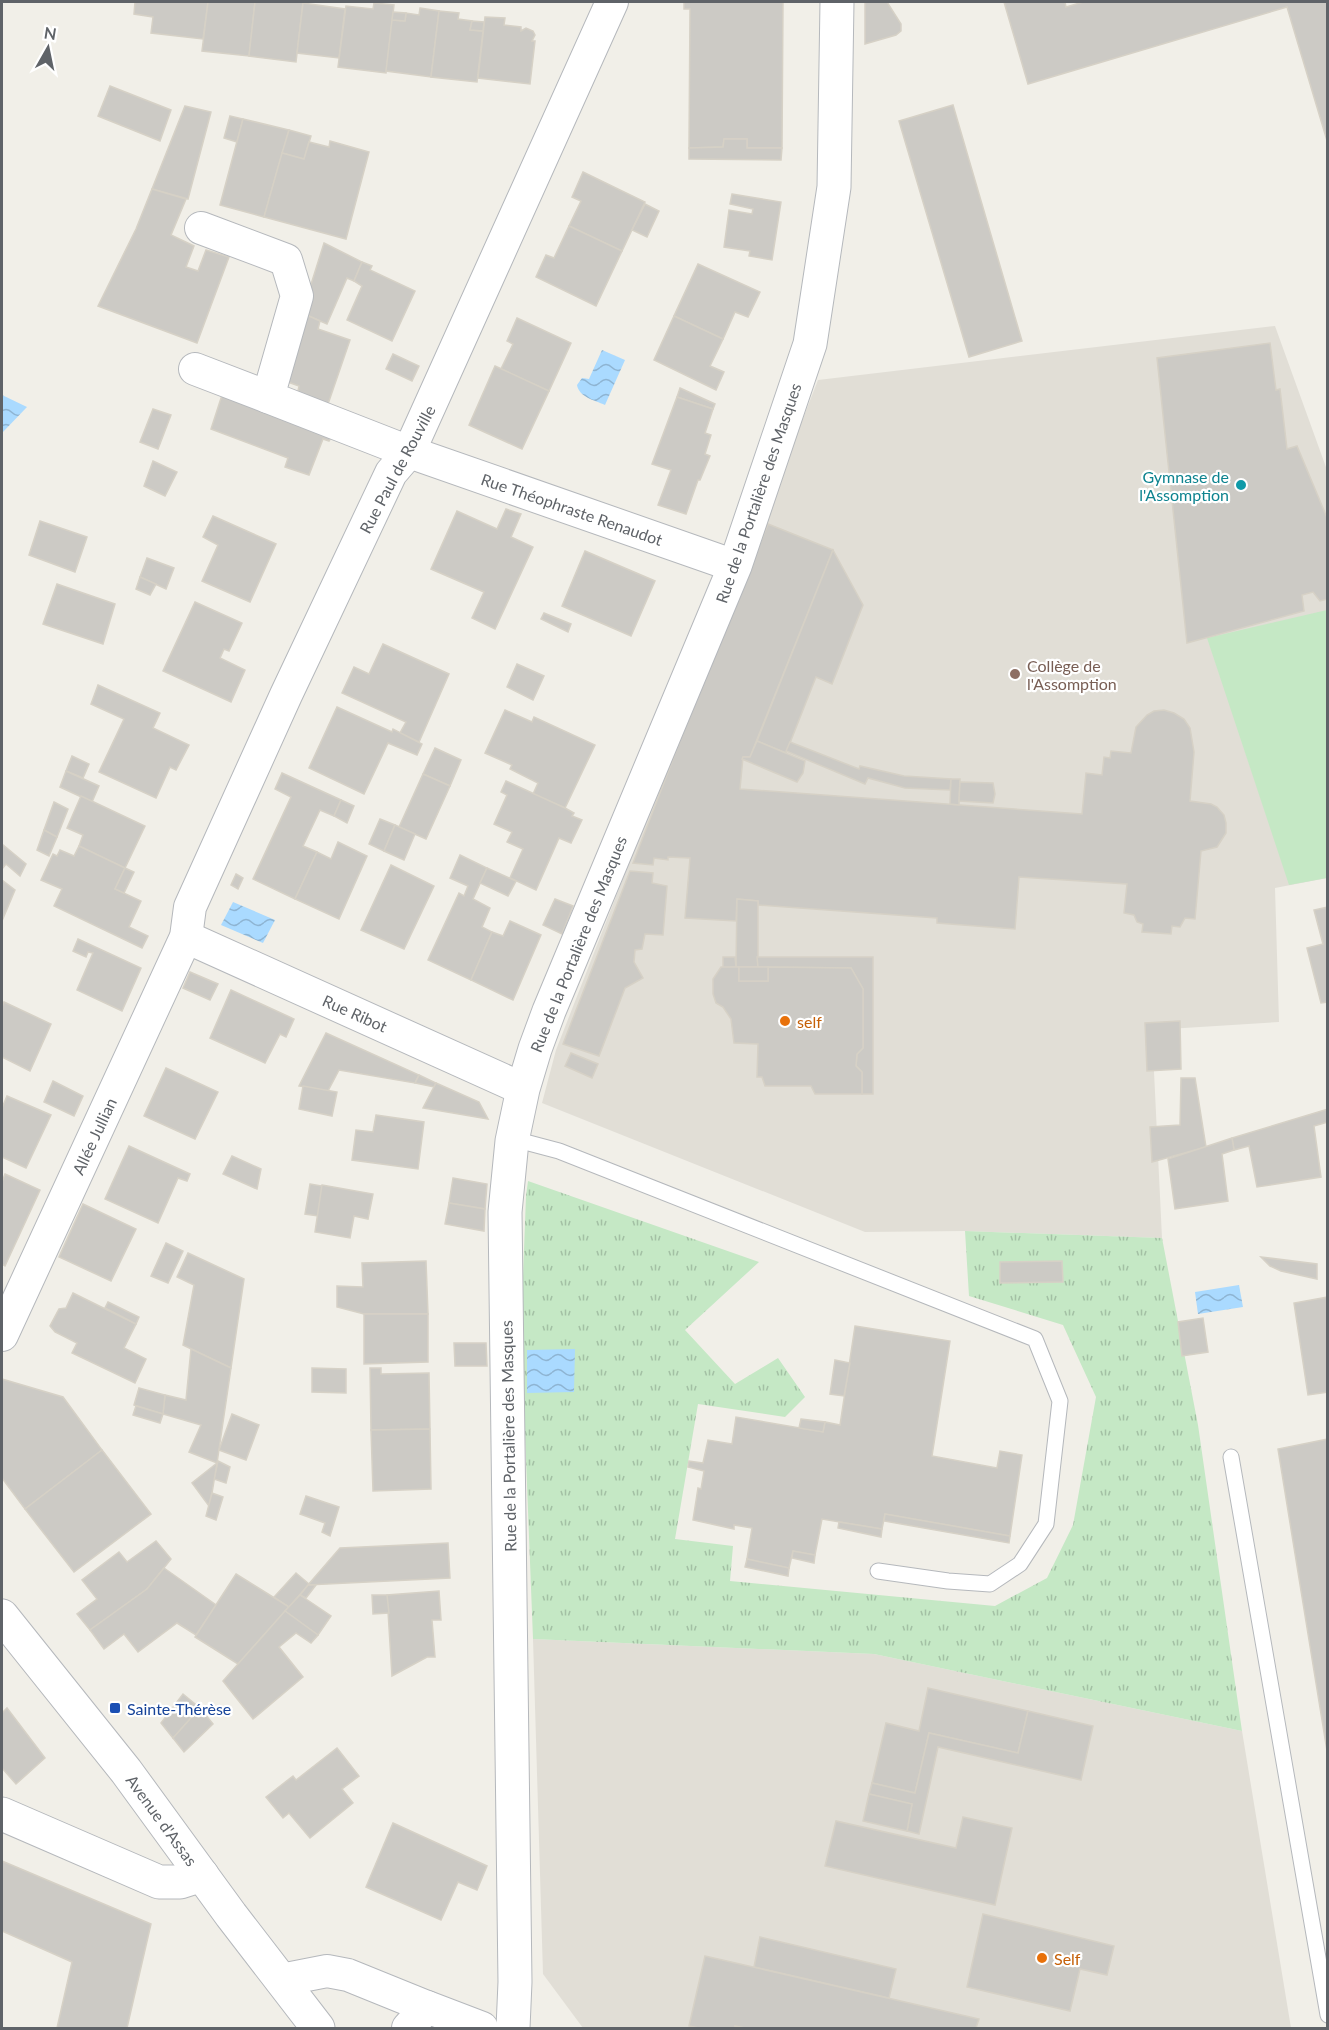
<svg xmlns="http://www.w3.org/2000/svg" width="1329" height="2030" font-family="Lato,sans-serif">
	<style>
		.education { fill: #e1ded6 }
		.grass { fill: url(#grass-tufts) }
		.pitch { fill: #c5e8c5 }
		.water { fill: url(#water-waves) }
		.building { fill: #cccac5; stroke: #d6d1c6; stroke-width: 1.5 }
		.lines { fill: none; stroke-linecap: round; stroke-linejoin: round }
		.service-casing { stroke: #b5b8bc; stroke-width: 17 }
		.minor-casing { stroke: #b5b8bc; stroke-width: 34 }
		.tertiary-casing { stroke: #b5b8bc; stroke-width: 35 }
		.service { stroke: #fff; stroke-width: 15 }
		.minor { stroke: #fff; stroke-width: 32 }
		.tertiary { stroke: #fff; stroke-width: 33 }
		.culture-dot { fill: #0f9aa8; stroke: #fff; stroke-width: 2 }
		.education-dot { fill: #8d6e63; stroke: #fff; stroke-width: 2 }
		.food-dot { fill: #e8710a; stroke: #fff; stroke-width: 2 }
		.transit-dot { fill: #1a4fb4; stroke: #fff; stroke-width: 2 }
		.labels { text-anchor: middle; dominant-baseline: central; stroke-width: 4.5; stroke-linejoin: round; paint-order: stroke }
		.street-label { font-size: 16px; fill: #5f6368; stroke: #fff }
		.culture-label { font-size: 16px; fill: #0d838f; stroke: #fff; text-anchor: end }
		.education-label { font-size: 16px; fill: #785e54; stroke: #fff; text-anchor: start }
		.food-label { font-size: 16px; fill: #c56008; stroke: #fff; text-anchor: start }
		.transit-label { font-size: 16px; fill: #164399; stroke: #fff; text-anchor: start }
	</style>
	<defs>
		<pattern id="grass-tufts" width="24" height="20" patternUnits="userSpaceOnUse" patternTransform="scale(1.5)"><rect width="24" height="20" fill="#c5e8c5"/><path d="M3 7l-1-3M5 7V3M7 7l1-3M15 17l-1-3M17 17v-4M19 17l1-3" fill="none" stroke="#a3c0a4"/></pattern>
		<pattern id="water-waves" width="16" height="10" patternUnits="userSpaceOnUse" patternTransform="scale(1.5)"><rect width="16" height="10" fill="#aadaff"/><path d="M0 5q4-4 8 0t8 0" fill="none" stroke="#8eb4d2"/></pattern>
	</defs>
	<rect width="100%" height="100%" fill="#f1efe8"/>
	<!-- education -->
	<g class="education">
		<path d="M1275 326 1327 470V878L1275 888 1279 1022 1152 1030 1162 1238 965 1231 865 1232 542 1103 556 1050 818 380Z"/>
		<path d="M533 1639 874 1654 1242 1731 1291 2028H583L543 1974Z"/>
	</g>
	<!-- grass -->
	<path class="grass" d="M528 1181 759 1262 685 1330 735 1384 778 1358 805 1397 785 1417 698 1404 675 1539 733 1546 730 1581 995 1606 1047 1578 1073 1525 1096 1397 1063 1325 969 1296 965 1231 1162 1238 1198 1425 1242 1731 874 1654 533 1639 521 1331 526 1196Z"/>
	<!-- pitch -->
	<path class="pitch" d="M1327 610V878L1289 885 1207 638Z"/>
	<!-- water -->
	<g class="water">
		<path d="M602 350 625 360 605 405C594 400 579 397 577 385L582 378 589 379Z"/>
		<path d="M2 395 27 407 2 433Z"/>
		<path d="M233 902 275 920 263 943 221 925Z"/>
		<path d="M1239 1285 1243 1307 1198 1314 1195 1292Z"/>
		<path d="M575 1349 574 1392 527 1393V1350Z"/>
	</g>
	<!-- building -->
	<g class="building">
		<path d="M135 2H208L203 39 151 33 153 17 134 14Z"/>
		<path d="M208 2H255L249 56 202 51Z"/>
		<path d="M255 2H303L296 62 249 56Z"/>
		<path d="M684 2H783L782 148H747V139H724L723 147 689 148 690 9H684Z"/>
		<path d="M865 2H887L901 24V31L896 35 865 44Z"/>
		<path d="M1004 2H1065L1066 7 1083 2H1328V144L1287 7 1028 84Z"/>
		<path d="M303 3 345 9 339 58 297 53Z"/>
		<path d="M374 3 394 5 386 73 338 67 346 6 373 9Z"/>
		<path d="M420 8 439 11 431 77 386 71 392 20 405 21 406 13 419 15Z"/>
		<path d="M439 11 459 13 458 19 472 21 470 30 483 31 477 82 431 77Z"/>
		<path d="M393 12 406 13 405 21 392 20Z"/>
		<path d="M485 17 505 18 504 25 521 27V31L526 28 533 31 535 35 532 41H535L530 84 478 78Z"/>
		<path d="M472 21 484 22 483 31 470 30Z"/>
		<path d="M110 86 171 110 160 141 98 116Z"/>
		<path d="M953 105 1022 341 969 357 899 121Z"/>
		<path d="M185 106 211 112 188 199 152 189Z"/>
		<path d="M230 116 243 119 237 142 224 138Z"/>
		<path d="M243 119 289 130 264 217 220 205Z"/>
		<path d="M289 130 311 136 304 159 282 153Z"/>
		<path d="M724 139H747V148H782L781 160 689 159V148L723 147Z"/>
		<path d="M330 141 369 152 346 239 264 217 282 153 304 159 309 142 329 147Z"/>
		<path d="M583 172 645 202 622 251 569 226 581 201 572 197Z"/>
		<path d="M152 189 186 199 171 235 194 246 186 267 198 271 206 250 229 257 197 343 98 306 136 229Z"/>
		<path d="M732 194 781 202 772 260 749 256 750 251 724 247 729 210 752 214 753 209 730 204Z"/>
		<path d="M645 204 659 211 647 237 632 230Z"/>
		<path d="M569 226 622 251 596 306 536 277 546 255 554 258Z"/>
		<path d="M324 243 362 262 354 281 347 278 327 324 302 313Z"/>
		<path d="M362 262 372 266 370 270 415 291 392 341 347 320 362 286 354 281Z"/>
		<path d="M698 264 760 292 748 317 735 312 723 339 674 316Z"/>
		<path d="M302 313 320 321 318 329 350 340 327 407 297 396 299 386 282 380Z"/>
		<path d="M674 316 723 339 710 366 724 372 716 390 654 360Z"/>
		<path d="M517 318 571 343 549 391 501 369 513 344 507 341Z"/>
		<path d="M1270 343 1276 390 1280 389 1287 449 1297 446 1328 520V599L1320 601 1313 592 1302 595 1304 611 1187 643 1157 358Z"/>
		<path d="M393 354 419 366 412 381 386 369Z"/>
		<path d="M495 366 549 391 522 449 469 425Z"/>
		<path d="M680 388 715 404 713 409 677 397Z"/>
		<path d="M223 392 334 432 329 441 323 439 309 475 285 467 288 458 211 429Z"/>
		<path d="M677 397 713 409 705 433 711 435 705 454 710 456 700 480H698L686 514 658 505 671 470 652 464Z"/>
		<path d="M153 409 171 415 158 449 140 442Z"/>
		<path d="M153 461 177 472 165 496 144 486Z"/>
		<path d="M506 509 521 514 511 537 533 547 495 629 472 618 484 592 431 569 457 511 497 529Z"/>
		<path d="M213 516 276 544 250 602 202 581 218 545 203 537Z"/>
		<path d="M40 521 87 537 75 572 29 555Z"/>
		<path d="M768 524 833 550 750 757H743L740 789 1082 814 1086 773 1102 775 1104 757 1110 758 1111 751 1131 753 1136 727 1147 715 1154 711 1164 710 1174 713 1184 719 1190 728 1194 752 1190 801 1211 804 1217 807 1224 815 1226 823V833L1217 847 1201 851 1195 919 1185 918 1180 927 1172 926 1171 934 1142 932 1143 924 1137 922 1134 915 1124 913 1127 884 1019 877 1015 929 937 923V918L758 905V901L737 899 736 921 685 918 690 858 668 857V860L654 858 653 865 633 863 678 746Z"/>
		<path d="M833 550 863 605 832 684 816 677 786 753 757 741Z"/>
		<path d="M585 551 655 581 631 636 562 606Z"/>
		<path d="M147 558 174 568 166 589 140 577Z"/>
		<path d="M140 577 156 584 150 595 136 589Z"/>
		<path d="M57 584 115 604 103 644 43 624Z"/>
		<path d="M195 602 242 623 229 651 224 649 220 658 245 670 231 702 163 671Z"/>
		<path d="M544 613 571 624 568 632 541 619Z"/>
		<path d="M383 644 449 674 419 742 400 733 406 722 342 693 354 667 369 674Z"/>
		<path d="M517 664 544 676 533 700 507 687Z"/>
		<path d="M98 685 160 713 153 728 189 745 176 770 170 767 156 798 99 772 124 719 91 704Z"/>
		<path d="M337 707 392 732 393 729 422 744 417 755 388 743 364 794 309 768Z"/>
		<path d="M505 710 532 722 534 717 595 745 565 808 533 794 538 783 510 769 512 765 485 753Z"/>
		<path d="M757 741 805 761 803 773 797 782 742 759 743 757H750Z"/>
		<path d="M790 742 859 769 860 766 904 776 951 779 950 790 905 788 868 778 865 784 786 751Z"/>
		<path d="M435 748 461 760 450 786 423 774Z"/>
		<path d="M72 756 89 764 83 778 66 771Z"/>
		<path d="M66 771 99 786 92 802 60 787Z"/>
		<path d="M282 773 341 800 334 816 320 810 303 846 317 852 295 899 253 879 291 797 275 789Z"/>
		<path d="M423 774 450 786 426 839 399 827Z"/>
		<path d="M951 779H960L959 805 950 804Z"/>
		<path d="M506 781 565 808 574 813 572 816 582 820 571 843 559 838 536 890 510 878 523 849 507 842 512 832 494 824 507 795 501 792Z"/>
		<path d="M960 782 993 783 995 794 993 803 959 801Z"/>
		<path d="M81 796 145 826 125 868 79 846 83 835 67 828Z"/>
		<path d="M341 800 354 806 347 823 334 816Z"/>
		<path d="M54 802 68 809 57 837 44 830Z"/>
		<path d="M380 819 395 825 384 851 369 844Z"/>
		<path d="M395 825 415 834 404 860 384 851Z"/>
		<path d="M44 830 57 837 49 856 37 850Z"/>
		<path d="M338 842 367 856 339 919 295 899 317 852 331 859Z"/>
		<path d="M2 844 26 864 20 876 6 864 2 869Z"/>
		<path d="M79 846 125 868 115 889 141 901 129 927 148 936 142 948 54 906 62 889 41 880 53 854 57 856 60 850 74 856Z"/>
		<path d="M460 855 487 868 473 899 490 908 482 927 492 932 471 980 428 960 459 893 464 896 468 886 450 878Z"/>
		<path d="M391 865 434 886 404 949 361 930Z"/>
		<path d="M125 868 134 872 124 893 115 889Z"/>
		<path d="M487 868 516 881 508 896 480 883Z"/>
		<path d="M630 871 653 873 652 883 667 886 663 935 645 934 642 949 635 950 634 962 643 978 625 988 599 1056 563 1044Z"/>
		<path d="M236 874 243 878 238 889 231 885Z"/>
		<path d="M2 880 15 890 2 921Z"/>
		<path d="M555 899 573 906 562 934 543 925Z"/>
		<path d="M737 899 758 901V967H736Z"/>
		<path d="M1328 907V1002L1321 1003 1307 948 1323 944 1314 910Z"/>
		<path d="M510 921 541 935 513 1000 471 980 492 932 503 936Z"/>
		<path d="M78 939 141 968 122 1011 77 990 93 953 88 952 86 957 73 951Z"/>
		<path d="M723 957H735L736 967 723 968Z"/>
		<path d="M757 957H873V1094H862V1072L856 1066 857 1054 863 1048V989L851 968 758 967Z"/>
		<path d="M721 967H739V981H768V967L851 968 863 989V1048L857 1054 856 1066 862 1072V1094H815L811 1086H765L762 1077H757L758 1044 734 1043 731 1019 723 1007 716 1003 713 994V979Z"/>
		<rect x="739" y="967" width="29" height="14"/>
		<path d="M190 972 218 984 210 1000 183 988Z"/>
		<path d="M231 990 294 1019 286 1037 280 1034 265 1063 210 1038Z"/>
		<path d="M4 1002 51 1024 30 1071 2 1057V1007Z"/>
		<path d="M1180 1021 1181 1069 1147 1071 1145 1023Z"/>
		<path d="M326 1033 419 1075 415 1083 339 1070 328 1091 299 1086Z"/>
		<path d="M571 1053 598 1064 592 1078 565 1066Z"/>
		<path d="M166 1068 218 1092 195 1139 144 1116Z"/>
		<path d="M419 1075 436 1083 434 1087 415 1083Z"/>
		<path d="M1181 1078H1195L1206 1147 1152 1162 1150 1127 1180 1125Z"/>
		<path d="M53 1081 83 1096 74 1116 44 1102Z"/>
		<path d="M436 1083 479 1102 488 1119 423 1108Z"/>
		<path d="M303 1086 337 1092 332 1116 299 1109Z"/>
		<path d="M7 1096 51 1115 26 1168 2 1157V1108Z"/>
		<path d="M1328 1109V1122L1314 1126 1321 1177 1257 1187 1249 1146 1234 1150 1232 1138Z"/>
		<path d="M376 1115 424 1122 418 1169 352 1160 356 1130 373 1132Z"/>
		<path d="M1232 1138 1234 1150 1222 1154 1228 1201 1175 1209 1168 1159Z"/>
		<path d="M129 1146 190 1174 187 1181 178 1178 158 1223 105 1199Z"/>
		<path d="M232 1156 261 1169 257 1189 223 1174Z"/>
		<path d="M5 1174 40 1190 5 1266 2 1264V1182Z"/>
		<path d="M453 1178 487 1184 485 1209 449 1203Z"/>
		<path d="M310 1184 322 1186 318 1216 305 1214Z"/>
		<path d="M322 1185 373 1194 368 1219 354 1216 350 1238 315 1232Z"/>
		<path d="M449 1203 485 1209 484 1231 445 1224Z"/>
		<path d="M83 1204 136 1229 111 1281 59 1257Z"/>
		<path d="M166 1243 183 1251 168 1283 151 1276Z"/>
		<path d="M188 1253 244 1279 231 1368 183 1345 194 1285 177 1277Z"/>
		<path d="M1261 1257 1317 1264V1279L1281 1271 1270 1266Z"/>
		<path d="M426 1261 428 1314H364L337 1307V1286L363 1287 362 1263Z"/>
		<path d="M1062 1261 1063 1282 1000 1283V1262Z"/>
		<path d="M73 1293 136 1324 124 1348 146 1359 135 1383 72 1353 77 1343 55 1332 50 1326 59 1309 66 1308Z"/>
		<path d="M1328 1297V1392L1308 1395 1294 1303Z"/>
		<path d="M108 1302 139 1317 136 1324 105 1308Z"/>
		<path d="M364 1314H428V1362L364 1364Z"/>
		<path d="M1203 1318 1208 1352 1182 1356 1178 1322Z"/>
		<path d="M855 1326 950 1341 932 1456 997 1468 1000 1451 1022 1455 1010 1536 885 1514 882 1529 822 1519 815 1555 793 1551 789 1568 747 1559 752 1528 734 1525V1529L693 1520 698 1488 701 1489 704 1471 688 1467 689 1461 703 1463 708 1440 732 1444 736 1417 823 1432 825 1422 840 1425Z"/>
		<path d="M454 1343H486L487 1366H455Z"/>
		<path d="M191 1349 231 1368 217 1463 189 1452 201 1425 163 1414 165 1395 186 1400Z"/>
		<path d="M835 1360 850 1363 844 1396 830 1394Z"/>
		<path d="M312 1368 346 1369V1393L312 1392Z"/>
		<path d="M370 1368H381V1374L429 1373 430 1429 371 1430Z"/>
		<path d="M2 1379 63 1397 102 1450 25 1509 2 1478Z"/>
		<path d="M139 1388 165 1395 163 1414 134 1405Z"/>
		<path d="M136 1406 163 1414 160 1423 133 1415Z"/>
		<path d="M232 1414 259 1425 246 1460 219 1450Z"/>
		<path d="M801 1419 825 1422 823 1432 799 1428Z"/>
		<path d="M430 1429 431 1489 373 1491 371 1430Z"/>
		<path d="M1328 1439V1757L1278 1449Z"/>
		<path d="M102 1450 151 1514 74 1572 25 1509Z"/>
		<path d="M218 1461 230 1467 226 1483 214 1479Z"/>
		<path d="M217 1463 212 1493 209 1506 192 1483Z"/>
		<path d="M212 1493 223 1497 216 1520 206 1516Z"/>
		<path d="M306 1496 339 1507 330 1536 322 1532 325 1523 300 1514Z"/>
		<path d="M885 1514 1010 1536 1009 1543 884 1521Z"/>
		<path d="M839 1522 882 1529 881 1537 838 1528Z"/>
		<path d="M156 1541 171 1559 147 1589 90 1630 77 1614 97 1599 82 1580 119 1552 127 1562Z"/>
		<path d="M448 1543 450 1578 308 1585 340 1548Z"/>
		<path d="M793 1551 815 1555 814 1563 792 1558Z"/>
		<path d="M747 1559 789 1568 788 1576 745 1567Z"/>
		<path d="M164 1568 216 1605 196 1635 177 1623 138 1652 124 1634 104 1649 90 1630 147 1589Z"/>
		<path d="M296 1573 309 1584 289 1607 274 1597Z"/>
		<path d="M236 1574 289 1607 238 1664 195 1637Z"/>
		<path d="M308 1585H316L306 1598 300 1595Z"/>
		<path d="M439 1591 441 1620H432L435 1657H427L392 1676 387 1595Z"/>
		<path d="M300 1595 331 1616 318 1635 285 1611Z"/>
		<path d="M372 1595H387L389 1613 373 1614Z"/>
		<path d="M285 1611 318 1635 311 1643 296 1633 279 1647 303 1677 253 1719 223 1681Z"/>
		<path d="M928 1688 1028 1711 1018 1753 929 1733 915 1793 872 1783 886 1723 919 1731Z"/>
		<path d="M183 1694 200 1708 173 1738 161 1723Z"/>
		<path d="M7 1708 45 1758 16 1784 2 1768V1713Z"/>
		<path d="M200 1708 213 1724 184 1752 173 1738Z"/>
		<path d="M1028 1711 1093 1726 1081 1780 938 1747 919 1834 907 1831 912 1804 869 1794 872 1783 915 1793 929 1733 1018 1753Z"/>
		<path d="M337 1748 359 1776 342 1789 353 1803 310 1838 289 1813 283 1818 266 1797 293 1776 296 1780Z"/>
		<path d="M869 1794 912 1804 907 1831 863 1821Z"/>
		<path d="M963 1817 1012 1828 995 1905 825 1866 836 1821 956 1848Z"/>
		<path d="M393 1823 487 1866 477 1890 458 1882 441 1920 366 1887Z"/>
		<path d="M2 1861 151 1924 127 2028H57L72 1962 2 1931Z"/>
		<path d="M983 1914 1114 1946 1107 1975 1080 1969 1070 2011 967 1987Z"/>
		<path d="M760 1937 896 1969 889 1998 754 1967Z"/>
		<path d="M705 1956 979 2019 976 2028H745L735 2026V2028H699L689 2026Z"/>
	</g>
	<g class="lines">
		<defs>
			<g id="service">
				<path d="M512 1141 525 1142 559 1151 1035 1339 1060 1401 1046 1524 1020 1564 990 1584 948 1581 878 1571"/>
				<path d="M1231 1457 1328 2015"/>
			</g>
			<g id="minor">
				<path d="M201 228 286 260 297 296 268 397 409 452 735 566"/>
				<path d="M195 369 268 397"/>
				<path d="M186 937 523 1089"/>
				<path d="M2 1335 186 937 190 907 286 695 391 473 409 452 612 2"/>
				<path d="M281 1980 327 1971 348 1975 427 2007"/>
				<path d="M408 2028 427 2007 482 2028"/>
			</g>
			<g id="tertiary">
				<path d="M2 1616 126 1771 231 1915 318 2028"/>
				<path d="M2 1814 159 1882H180L202 1875"/>
				<path d="M513 2028 515 1982 505 1212 512 1141 523 1089 535 1049 549 1011 735 566 810 344 834 187 837 2"/>
			</g>
		</defs>
		<!-- service casing -->
		<use href="#service" class="service-casing"/>
		<!-- minor casing -->
		<use href="#minor" class="minor-casing"/>
		<!-- tertiary casing -->
		<use href="#tertiary" class="tertiary-casing"/>
		<!-- service -->
		<use href="#service" class="service"/>
		<!-- minor -->
		<use href="#minor" class="minor"/>
		<!-- tertiary -->
		<use href="#tertiary" class="tertiary"/>
	</g>
	<!-- markers -->
	<circle class="culture-dot" cx="1241" cy="485" r="6"/>
	<circle class="education-dot" cx="1015" cy="674" r="6"/>
	<g class="food-dot">
		<circle cx="785" cy="1021" r="6"/>
		<circle cx="1042" cy="1958" r="6"/>
	</g>
	<rect class="transit-dot" x="109" y="1702" width="12" height="12" rx="3"/>
	<g class="labels">
		<!-- street labels -->
		<g class="street-label">
			<text transform="translate(397 469) rotate(-62)">Rue Paul de Rouville</text>
			<text transform="translate(758 493) rotate(-71)">Rue de la Portalière des Masques</text>
			<text transform="translate(572 509) rotate(19)">Rue Théophraste Renaudot</text>
			<text transform="translate(578 944) rotate(-68)">Rue de la Portalière des Masques</text>
			<text transform="translate(355 1013) rotate(24)">Rue Ribot</text>
			<text transform="translate(94 1136) rotate(-65)">Allée Jullian</text>
			<text transform="translate(508 1436) rotate(-91)">Rue de la Portalière des Masques</text>
			<text transform="translate(162 1820) rotate(54)">Avenue d'Assas</text>
		</g>
		<!-- culture labels -->
		<g class="culture-label">
			<text x="1229" y="476">Gymnase de<tspan x="1229" dy="18">l'Assomption</tspan></text>
		</g>
		<!-- education labels -->
		<g class="education-label">
			<text x="1027" y="665">Collège de<tspan x="1027" dy="18">l'Assomption</tspan></text>
		</g>
		<!-- food labels -->
		<g class="food-label">
			<text x="797" y="1021">self</text>
			<text x="1054" y="1958">Self</text>
		</g>
		<!-- transit labels -->
		<g class="transit-label">
			<text x="127" y="1708">Sainte-Thérèse</text>
		</g>
	</g>
	<!-- border -->
	<rect width="1329" height="2030" fill="none" stroke="#5f6368" stroke-width="6"/>
	<!-- north arrow -->
	<g transform="translate(48 48) rotate(9)" stroke="#ffffff" stroke-width="4.5" paint-order="stroke">
	<path d="M0-4.5L10 22L0 15L-10 22Z" fill="#5f6368"/>
	<text y="-9" font-size="16" font-weight="bold" text-anchor="middle" fill="#5f6368">N</text>
	</g>
</svg>
